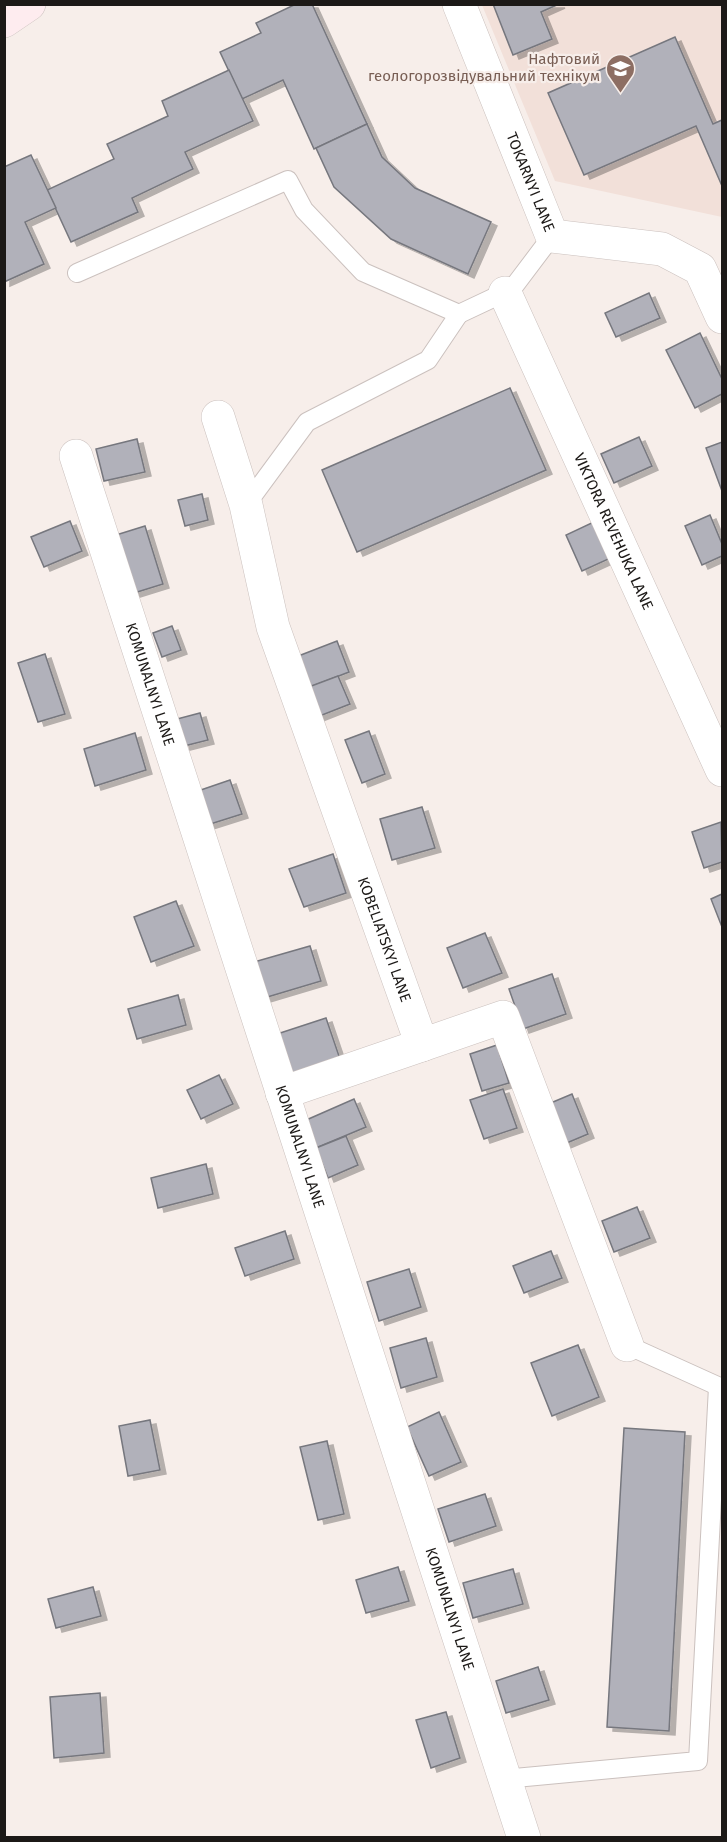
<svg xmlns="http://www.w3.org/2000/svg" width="727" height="1842" font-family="'Fira Sans',sans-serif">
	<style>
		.built { fill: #f2e0d9 }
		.building { fill: #b1b1ba; stroke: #76777e; stroke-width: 1.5; filter: url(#shadow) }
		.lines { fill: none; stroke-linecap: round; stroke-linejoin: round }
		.lane-casing { stroke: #cbc1be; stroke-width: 20 }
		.street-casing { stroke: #cbc1be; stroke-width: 34 }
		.secondary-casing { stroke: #cbc1be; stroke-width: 34 }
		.lane { stroke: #fff; stroke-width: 18 }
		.street { stroke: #fff; stroke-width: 33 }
		.secondary { stroke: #feecef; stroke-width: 33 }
		.labels { text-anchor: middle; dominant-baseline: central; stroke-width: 4.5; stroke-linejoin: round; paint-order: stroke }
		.education-label { font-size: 15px; fill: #785e54; stroke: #f7eeea; text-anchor: end }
		.street-label { font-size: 15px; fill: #1c1917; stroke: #f7eeea }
	</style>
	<defs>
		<filter id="shadow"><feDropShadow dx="6" dy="4" stdDeviation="0" flood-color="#0004"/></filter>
	</defs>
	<rect width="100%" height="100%" fill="#f7eeea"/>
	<!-- built -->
	<path class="built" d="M482 5H722V217L555 181Z"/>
	<!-- building -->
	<g class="building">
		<path d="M296 4H312L367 124 314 149 283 80 242 99 220 52 261 33 256 23Z"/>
		<path d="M493 4H559L541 12 552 39 513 55Z"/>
		<path d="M675 37 713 124 722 120V186L696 126 584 175 548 93Z"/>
		<path d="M229 70 253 121 185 152 193 169 132 198 138 212 71 242 47 190 114 159 107 144 168 116 162 101Z"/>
		<path d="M367 124 382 157 415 188 491 222 468 274 391 239 334 187 316 148Z"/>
		<path d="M31 155 56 208 25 222 44 264 4 282V167Z"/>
		<path d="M649 293 660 318 616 337 605 313Z"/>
		<path d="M700 333 722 379V394L695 408 666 350Z"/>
		<path d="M510 388 546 470 357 552 322 470Z"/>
		<path d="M639 437 652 466 614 483 601 454Z"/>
		<path d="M137 439 145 472 104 481 96 449Z"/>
		<path d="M722 442V491L706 448Z"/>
		<path d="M202 494 208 520 185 526 178 500Z"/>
		<path d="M710 515 722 544V556L702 565 685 526Z"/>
		<path d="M598 520 615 556 582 571 566 535Z"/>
		<path d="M70 521 82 551 44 567 31 537Z"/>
		<path d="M145 526 163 584 134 593 116 535Z"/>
		<path d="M172 626 181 650 162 657 153 633Z"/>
		<path d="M337 641 349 672 300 691 288 660Z"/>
		<path d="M45 654 65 714 38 722 18 663Z"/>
		<path d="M338 676 350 704 317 717 306 688Z"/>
		<path d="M200 713 208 740 184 746 177 719Z"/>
		<path d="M369 731 385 774 362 783 345 740Z"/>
		<path d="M135 733 146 770 95 786 84 749Z"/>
		<path d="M230 780 242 814 204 826 192 793Z"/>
		<path d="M422 807 435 848 392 860 380 819Z"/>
		<path d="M721 822 722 862 704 868 692 832Z"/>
		<path d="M333 854 346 893 304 907 289 869Z"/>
		<path d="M722 894V927L711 899Z"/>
		<path d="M176 901 194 946 151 962 134 917Z"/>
		<path d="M485 933 502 973 463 988 447 948Z"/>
		<path d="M310 946 321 981 264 998 254 962Z"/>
		<path d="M552 974 566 1014 523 1029 509 989Z"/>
		<path d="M178 995 186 1025 137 1039 128 1009Z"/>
		<path d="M326 1018 341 1062 285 1080 271 1036Z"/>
		<path d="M497 1045 509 1083 482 1091 470 1054Z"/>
		<path d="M219 1075 233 1104 201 1119 187 1090Z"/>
		<path d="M503 1089 517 1128 484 1139 470 1100Z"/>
		<path d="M572 1094 588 1134 562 1145 546 1105Z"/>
		<path d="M354 1099 366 1127 316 1148 304 1121Z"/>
		<path d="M346 1136 358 1165 328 1178 316 1148Z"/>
		<path d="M206 1164 213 1194 158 1208 151 1178Z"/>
		<path d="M637 1207 650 1238 614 1252 602 1221Z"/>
		<path d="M285 1231 294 1259 245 1276 235 1248Z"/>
		<path d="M551 1251 562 1278 524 1293 513 1266Z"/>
		<path d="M409 1269 421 1307 379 1321 367 1282Z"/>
		<path d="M426 1338 437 1377 401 1388 390 1348Z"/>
		<path d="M578 1345 599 1397 552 1416 531 1363Z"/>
		<path d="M439 1412 461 1462 429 1476 407 1427Z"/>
		<path d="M150 1420 160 1470 128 1476 119 1426Z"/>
		<path d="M624 1428 685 1432 669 1731 607 1727Z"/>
		<path d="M327 1441 344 1514 318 1520 300 1447Z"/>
		<path d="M485 1494 496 1526 449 1542 438 1509Z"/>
		<path d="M398 1567 409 1601 366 1613 356 1580Z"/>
		<path d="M513 1569 523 1604 473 1618 463 1583Z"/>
		<path d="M93 1587 101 1616 56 1628 48 1599Z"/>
		<path d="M538 1667 549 1700 506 1713 496 1681Z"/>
		<path d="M100 1693 104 1753 54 1758 50 1697Z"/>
		<path d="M446 1712 460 1758 431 1768 416 1720Z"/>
	</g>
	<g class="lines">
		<defs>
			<g id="lane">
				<path d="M77 273 288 180 304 210 363 272 459 314 512 289 552 236"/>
				<path d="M246 505 307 422 428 360 459 314"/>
				<path d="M627 1345 722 1388"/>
				<path d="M504 1779 698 1761 718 1387"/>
			</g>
			<g id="street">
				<path id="s1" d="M459 4 552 236 662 249 700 269 722 317"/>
				<path id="s2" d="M505 293 722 770"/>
				<path id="s3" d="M218 417 246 505 273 627 422 1045 503 1017 627 1345"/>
				<path id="s4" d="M76 456 524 1838"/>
				<path d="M282 1093 422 1045"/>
			</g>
			<path id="secondary" d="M4 21 29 4"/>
		</defs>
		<!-- lane casing -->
		<use href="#lane" class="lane-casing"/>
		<!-- street casing -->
		<use href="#street" class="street-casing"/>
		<!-- secondary casing -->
		<use href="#secondary" class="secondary-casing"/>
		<!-- lane -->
		<use href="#lane" class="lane"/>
		<!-- street -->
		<use href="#street" class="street"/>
		<!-- secondary -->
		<use href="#secondary" class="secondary"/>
	</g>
	<!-- icons -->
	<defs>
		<symbol id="university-pin" viewBox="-11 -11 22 30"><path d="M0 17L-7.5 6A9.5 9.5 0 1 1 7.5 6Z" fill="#8d6e63" stroke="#f7eeea"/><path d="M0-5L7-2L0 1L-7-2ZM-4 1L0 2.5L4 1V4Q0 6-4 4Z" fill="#fff"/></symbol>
	</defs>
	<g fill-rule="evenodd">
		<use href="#university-pin" x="604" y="52" width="33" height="45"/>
	</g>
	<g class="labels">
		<!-- education labels -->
		<g class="education-label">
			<text x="600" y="59">Нафтовий<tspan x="600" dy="17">геологорозвідувальний технікум</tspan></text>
		</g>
		<!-- street labels -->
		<g class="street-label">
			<text stroke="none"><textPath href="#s1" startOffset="192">TOKARNYI LANE</textPath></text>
			<text stroke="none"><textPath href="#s2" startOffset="262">VIKTORA REVEHUKA LANE</textPath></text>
			<text stroke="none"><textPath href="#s4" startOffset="240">KOMUNALNYI LANE</textPath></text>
			<text stroke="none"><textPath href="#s3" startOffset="549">KOBELIATSKYI LANE</textPath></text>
			<text stroke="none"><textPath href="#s4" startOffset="726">KOMUNALNYI LANE</textPath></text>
			<text stroke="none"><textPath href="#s4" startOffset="1212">KOMUNALNYI LANE</textPath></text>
		</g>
	</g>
	<!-- border -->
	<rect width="727" height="1842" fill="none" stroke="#1c1917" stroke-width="12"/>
</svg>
